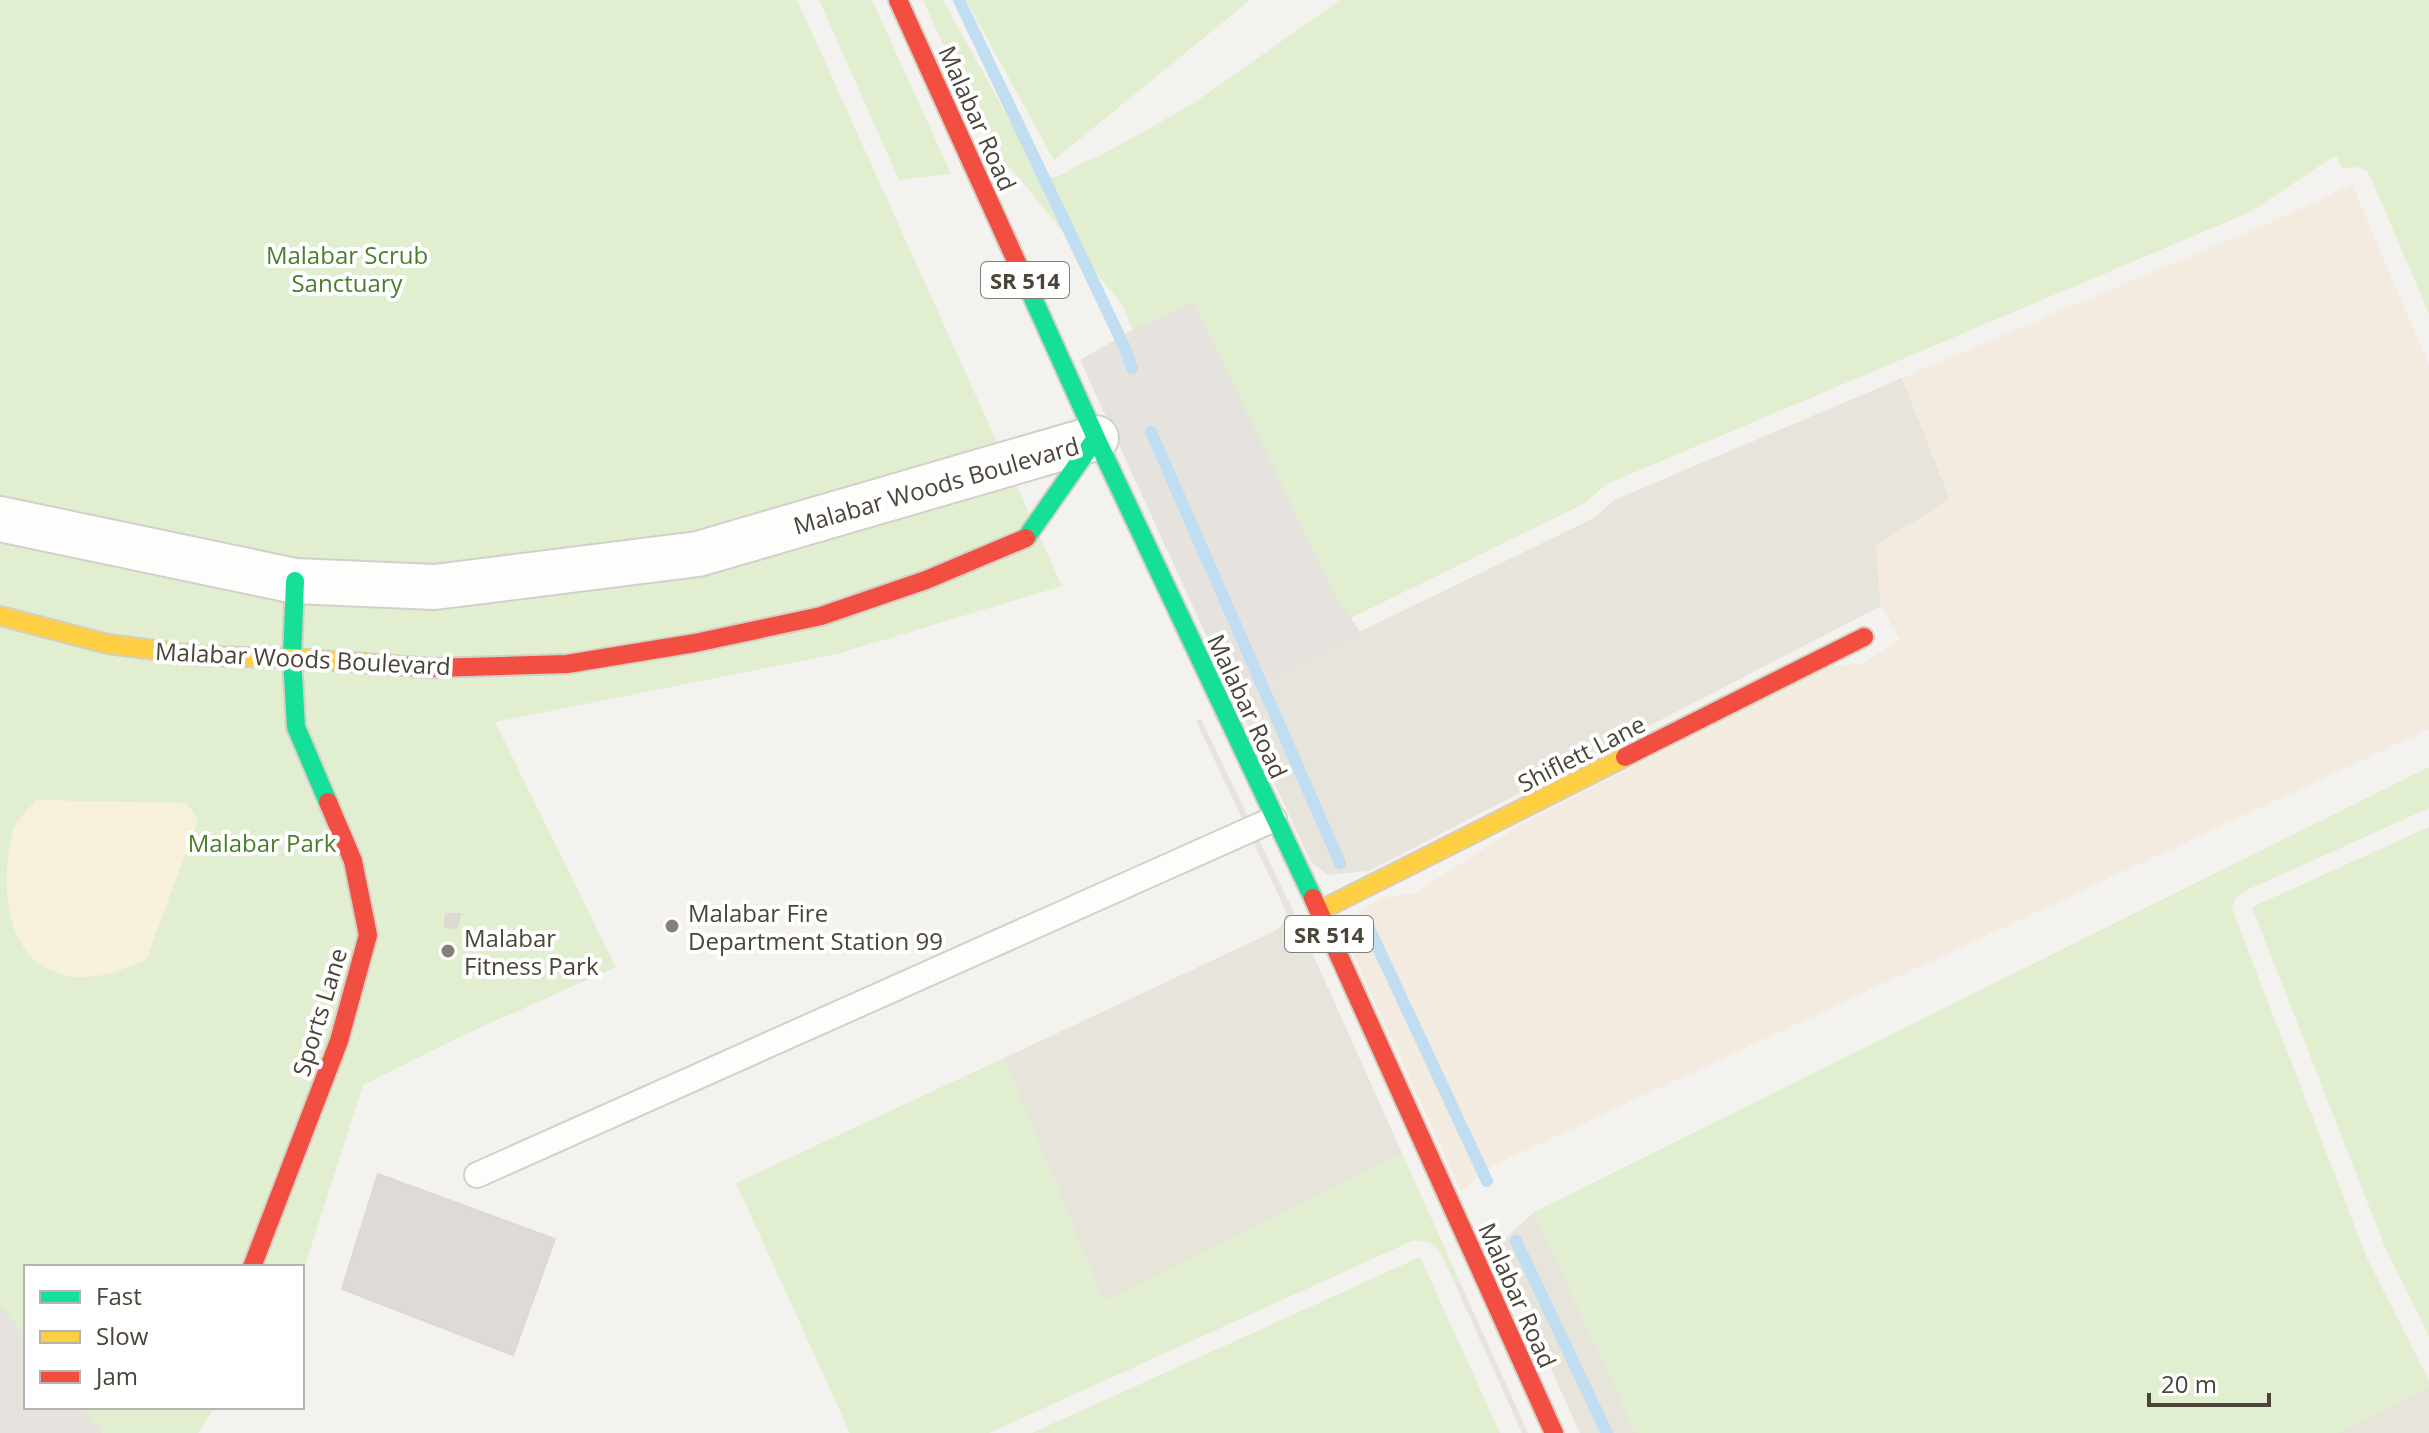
<svg xmlns="http://www.w3.org/2000/svg" width="2429" height="1433" font-family="'Open Sans',sans-serif">
	<style>
		.residential { fill: #e7e4dc }
		.commercial { fill: #f3ebdf }
		.green { fill: #e1eecf }
		.sand { fill: #f7f0da }
		.parking { fill: #e6e3df }
		.lines { fill: none; stroke-linecap: round; stroke-linejoin: round }
		.stream { stroke: #c0ddf1; stroke-width: 12 }
		.building { fill: #dedbd6; stroke: #dcd9d4; stroke-width: 2 }
		.lane-casing { stroke: #d2d0cb; stroke-width: 28 }
		.street-casing { stroke: #d2d0cb; stroke-width: 48 }
		.fast-casing { stroke: #d3cfc5; stroke-width: 22 }
		.slow-casing { stroke: #d3cfc5; stroke-width: 22 }
		.jam-casing { stroke: #d3cfc5; stroke-width: 22 }
		.lane { stroke: #fdfdfc; stroke-width: 24 }
		.street { stroke: #fdfdfc; stroke-width: 44 }
		.fast { stroke: #16e098; stroke-width: 18 }
		.slow { stroke: #ffcf43; stroke-width: 18 }
		.jam { stroke: #f24e42; stroke-width: 18 }
		.poi-dot { fill: #868178; stroke: #fff; stroke-width: 3 }
		.labels { text-anchor: middle; dominant-baseline: central; stroke-width: 8; stroke-linejoin: round; paint-order: stroke }
		.shield { fill: #fff; stroke: #817c74; stroke-width: 2 }
		.shield-label { font-size: 22px; font-weight: bold; fill: #4b4439 }
		.street-label { font-size: 24px; fill: #4b4439; stroke: #fff }
		.park-label { font-size: 24px; fill: #4a7f2a; stroke: #fff }
		.poi-label { font-size: 24px; fill: #4b4439; stroke: #fff; text-anchor: start }
	</style>
	<rect width="100%" height="100%" fill="#f4f2ee"/>
	<!-- residential -->
	<g class="residential">
		<path d="M1902 378 1950 499 1877 545 1881 606 1369 871 1328 875 1311 862 1234 696 1293 664 1594 518 1614 500Z"/>
		<path d="M1201 719 1298 921 1402 1153 1104 1301 1004 1058 1273 932 1283 924 1286 913 1284 907 1196 721Z"/>
		<path d="M1534 1212 1636 1433H1580L1496 1247Z"/>
		<path d="M1459 1280 1528 1433H1522L1455 1284Z"/>
		<path d="M2429 1387V1433H2339Z"/>
	</g>
	<!-- commercial -->
	<path class="commercial" d="M2352 184 2429 365V729L1490 1167 1461 1190 1347 941 1348 920 1381 898 1415 893 1525 822 1828 667 1863 663 1900 640 1881 606 1876 546 1950 499 1902 378 2283 217Z"/>
	<!-- green -->
	<g class="green">
		<path d="M0 0H797L1062 586 837 654 495 722 616 967 468 1033 363 1085 302 1275V1267H26V1407H215L198 1433H0Z"/>
		<path d="M819 0H872L951 174 899 180Z"/>
		<path d="M923 0H943L1037 170C1059 190 1072 161 1094 159L1191 105 1340 0H2429V314L2370 176C2363 164 2353 167 2342 169L2336 155 2250 212 1607 484 1583 504 1233 676 1181 450 1123 306 1011 168 1000 169Z"/>
		<path d="M966 0H1250L1054 160Z"/>
		<path d="M2429 767V808L2245 891 2235 899 2232 909 2367 1258 2429 1381V1387L2339 1433H1636L1534 1212Z"/>
		<path d="M2429 827V1336L2386 1250 2252 907Z"/>
		<path d="M1004 1058 1104 1300 1402 1153 1459 1280 1455 1284C1444 1263 1441 1237 1412 1241L989 1433H850L736 1183Z"/>
		<path d="M1420 1257 1500 1433H1032Z"/>
	</g>
	<!-- sand -->
	<path class="sand" d="M36 800 187 803 198 821 146 960C122 970 95 981 69 976 2 964 0 883 13 829 18 819 28 809 36 800Z"/>
	<!-- parking -->
	<g class="parking">
		<path d="M1194 302 1333 591 1360 632 1234 696 1080 360 1134 329Z"/>
		<path d="M0 1305 26 1337V1407H82L102 1433H0Z"/>
	</g>
	<g class="lines">
		<!-- stream -->
		<g class="stream">
			<path d="M959 0 1124 346 1132 368"/>
			<path d="M1151 432 1340 863"/>
			<path d="M1367 924 1487 1181"/>
			<path d="M1516 1241 1607 1433"/>
		</g>
	</g>
	<!-- building -->
	<g class="building">
		<path d="M446 914H460L457 928 445 927Z"/>
		<path d="M378 1174 555 1239 513 1355 342 1289Z"/>
	</g>
	<g class="lines">
		<defs>
			<path id="lane" d="M477 1175 1274 819"/>
			<path id="street" d="M0 519 295 581 435 587 698 554 1096 438"/>
			<g id="fast">
				<path d="M1028 287 1096 438 1313 898"/>
				<path d="M1026 538 1096 438"/>
				<path d="M295 581 292 658 296 727 328 802"/>
			</g>
			<g id="slow">
				<path d="M0 616 108 644 201 656 292 658 391 665"/>
				<path d="M1319 911 1625 757"/>
			</g>
			<g id="jam">
				<path d="M898 0 1028 287"/>
				<path d="M391 665 433 668 567 664 695 643 821 616 926 580 1026 538"/>
				<path d="M1625 757 1864 637"/>
				<path d="M1313 898 1554 1433"/>
				<path d="M252 1267 339 1041 368 935 353 861 328 802"/>
			</g>
		</defs>
		<!-- lane casing -->
		<use href="#lane" class="lane-casing"/>
		<!-- street casing -->
		<use href="#street" class="street-casing"/>
		<!-- fast casing -->
		<use href="#fast" class="fast-casing"/>
		<!-- slow casing -->
		<use href="#slow" class="slow-casing"/>
		<!-- jam casing -->
		<use href="#jam" class="jam-casing"/>
		<!-- lane -->
		<use href="#lane" class="lane"/>
		<!-- street -->
		<use href="#street" class="street"/>
		<!-- fast -->
		<use href="#fast" class="fast"/>
		<!-- slow -->
		<use href="#slow" class="slow"/>
		<!-- jam -->
		<use href="#jam" class="jam"/>
	</g>
	<!-- markers -->
	<g class="poi-dot">
		<circle cx="672" cy="926" r="8"/>
		<circle cx="448" cy="951" r="8"/>
	</g>
	<g class="labels">
		<!-- shield labels -->
		<g class="shield">
			<rect x="981" y="262" width="88" height="36" rx="6"/>
			<rect x="1285" y="916" width="88" height="36" rx="6"/>
		</g>
		<g class="shield-label">
			<text x="1025" y="280">SR 514</text>
			<text x="1329" y="934">SR 514</text>
		</g>
		<!-- street labels -->
		<g class="street-label">
			<text transform="translate(978 118) rotate(66)">Malabar Road</text>
			<text transform="translate(936 485) rotate(-16)">Malabar Woods Boulevard</text>
			<text transform="translate(303 658) rotate(3)">Malabar Woods Boulevard</text>
			<text transform="translate(1248 706) rotate(65)">Malabar Road</text>
			<text transform="translate(1581 753) rotate(-27)">Shiflett Lane</text>
			<text transform="translate(319 1012) rotate(-73)">Sports Lane</text>
			<text transform="translate(1518 1295) rotate(66)">Malabar Road</text>
		</g>
		<!-- park labels -->
		<g class="park-label">
			<text x="347" y="254">Malabar Scrub<tspan x="347" dy="28">Sanctuary</tspan></text>
			<text x="262" y="842">Malabar Park</text>
		</g>
		<!-- poi labels -->
		<g class="poi-label">
			<text x="688" y="912">Malabar Fire<tspan x="688" dy="28">Department Station 99</tspan></text>
			<text x="464" y="937">Malabar<tspan x="464" dy="28">Fitness Park</tspan></text>
		</g>
	</g>
	<!-- legend -->
	<rect x="24" y="1265" width="280" height="144" fill="#ffffff" stroke="#b7b4b0" stroke-width="2"/>
	<rect x="40" y="1291" width="40" height="12" fill="#16e098" stroke="#b7b4b0" stroke-width="2"/>
	<text x="96" y="1305" font-size="24" fill="#4b4439">Fast</text>
	<rect x="40" y="1331" width="40" height="12" fill="#ffcf43" stroke="#b7b4b0" stroke-width="2"/>
	<text x="96" y="1345" font-size="24" fill="#4b4439">Slow</text>
	<rect x="40" y="1371" width="40" height="12" fill="#f24e42" stroke="#b7b4b0" stroke-width="2"/>
	<text x="96" y="1385" font-size="24" fill="#4b4439">Jam</text>
	<!-- scale -->
	<path d="M2149 1393v12h120v-12" fill="none" stroke="#4b4439" stroke-width="4"/>
	<text x="2161" y="1393" font-size="24" fill="#4b4439" stroke="#ffffff" stroke-width="6" paint-order="stroke">20 m</text>
</svg>
